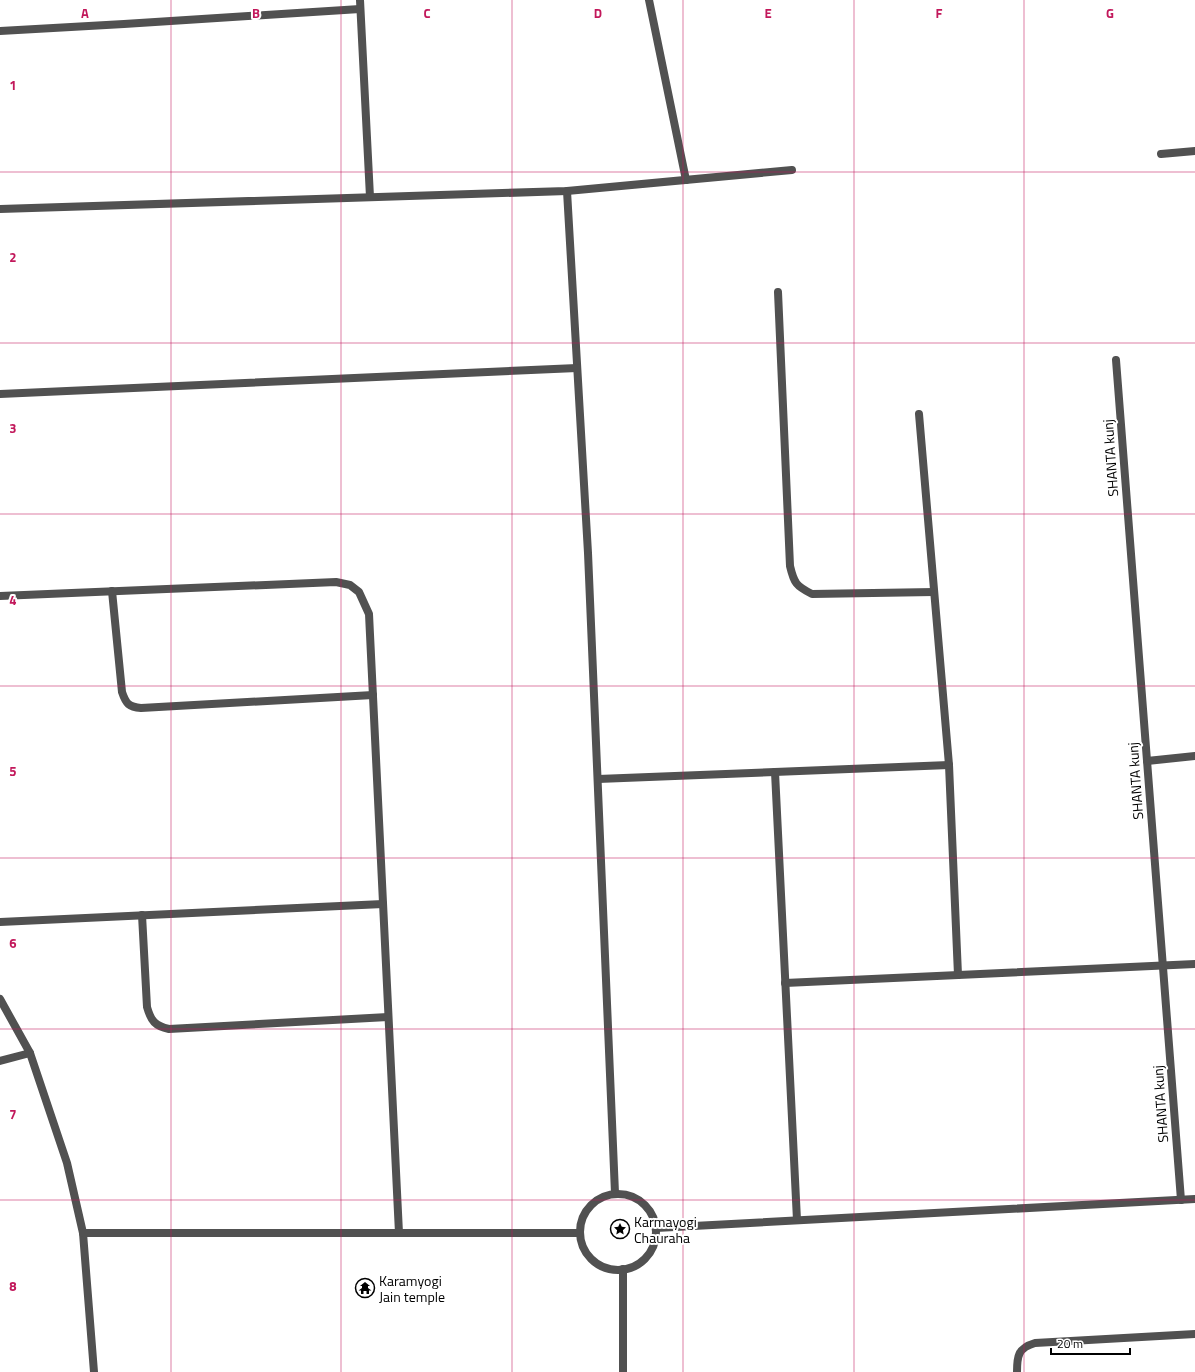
<svg xmlns="http://www.w3.org/2000/svg" width="1195" height="1372" font-family="'Titillium Web',sans-serif">
	<style>
		.lines { fill: none; stroke-linecap: round; stroke-linejoin: round }
		.minor { stroke: #515151; stroke-width: 8 }
		.grid { fill: none; stroke: #c2185b; stroke-width: 1; stroke-opacity: 0.55 }
		.labels { text-anchor: middle; dominant-baseline: central; stroke-width: 4; stroke-linejoin: round; paint-order: stroke }
		.street-label { font-size: 14px; fill: #000; stroke: #fff }
		.poi-label { font-size: 14px; fill: #000; stroke: #fff; text-anchor: start }
		.grid-label { font-size: 13px; text-anchor: middle; font-weight: bold; fill: #c2185b; stroke: #fff; stroke-width: 4; stroke-linejoin: round; paint-order: stroke }
	</style>
	<rect width="100%" height="100%" fill="#fff"/>
	<g class="lines">
		<!-- minor -->
		<g class="minor">
			<path d="M360 0 370 197"/>
			<path d="M649 0 686 180"/>
			<path d="M0 31 124 24 360 9"/>
			<path d="M1161 154 1195 151"/>
			<path d="M567 191 588 553 615 1193"/>
			<path d="M0 209 567 191 792 170"/>
			<path d="M778 292 790 566C794 583 796 586 812 594L934 592"/>
			<path d="M1116 360 1181 1200"/>
			<path d="M0 394 577 368"/>
			<path d="M919 414 949 765 958 975"/>
			<path d="M112 591 122 692C126 704 129 707 141 708L373 695"/>
			<path d="M0 596 336 582 350 585 359 592 369 614 399 1233"/>
			<path d="M1147 761 1195 756"/>
			<path d="M775 772 797 1220"/>
			<path d="M598 779 949 765"/>
			<path d="M142 915 147 1007C151 1021 155 1026 169 1029L388 1017"/>
			<path d="M0 922 383 904"/>
			<path d="M785 983 1195 964"/>
			<path d="M0 999 30 1053 67 1163 83 1233 94 1372"/>
			<path d="M0 1061 30 1053"/>
			<circle cx="618" cy="1232" r="38"/>
			<path d="M656 1228 1195 1199"/>
			<path d="M83 1233H580"/>
			<path d="M623 1269V1372"/>
			<path d="M1017 1372C1017 1356 1018 1348 1035 1343L1195 1334"/>
		</g>
	</g>
	<!-- grid -->
	<path class="grid" d="M171 0V1372M341 0V1372M512 0V1372M683 0V1372M854 0V1372M1024 0V1372M0 172H1195M0 343H1195M0 514H1195M0 686H1195M0 858H1195M0 1029H1195M0 1200H1195"/>
	<!-- icons -->
	<defs>
		<symbol id="sight-ring" viewBox="-11 -11 22 22"><circle r="9.5" fill="#fff" stroke="#000" stroke-width="1.5"/><path d="M0-6L1.8-2.2L6-1.7L2.9 1.2L3.7 5.4L0 3.3L-3.7 5.4L-2.9 1.2L-6-1.7L-1.8-2.2Z" fill="#000"/></symbol>
		<symbol id="temple-ring" viewBox="-11 -11 22 22"><circle r="9.5" fill="#fff" stroke="#000" stroke-width="1.5"/><path d="M0-6L5-2H3V0L6.5 2.5H4V6H1.5V3h-3V6H-4V2.5H-6.5L-3 0V-2H-5Z" fill="#000"/></symbol>
	</defs>
	<g fill-rule="evenodd">
		<use href="#sight-ring" x="609" y="1218" width="22" height="22"/>
		<use href="#temple-ring" x="354" y="1277" width="22" height="22"/>
	</g>
	<g class="labels">
		<!-- street labels -->
		<g class="street-label">
			<text transform="translate(1110 458) rotate(-94)">SHANTA kunj</text>
			<text transform="translate(1135 781) rotate(-94)">SHANTA kunj</text>
			<text transform="translate(1160 1104) rotate(-94)">SHANTA kunj</text>
		</g>
		<!-- poi labels -->
		<g class="poi-label">
			<text x="634" y="1221">Karmayogi<tspan x="634" dy="16">Chauraha</tspan></text>
			<text x="379" y="1280">Karamyogi<tspan x="379" dy="16">Jain temple</tspan></text>
		</g>
	</g>
	<g class="grid-label">
		<text x="85" y="18">A</text>
		<text x="256" y="18">B</text>
		<text x="427" y="18">C</text>
		<text x="598" y="18">D</text>
		<text x="768" y="18">E</text>
		<text x="939" y="18">F</text>
		<text x="1110" y="18">G</text>
		<text x="13" y="90">1</text>
		<text x="13" y="262">2</text>
		<text x="13" y="433">3</text>
		<text x="13" y="605">4</text>
		<text x="13" y="776">5</text>
		<text x="13" y="948">6</text>
		<text x="13" y="1119">7</text>
		<text x="13" y="1291">8</text>
	</g>
	<!-- scale -->
	<path d="M1051 1348v6h79v-6" fill="none" stroke="#000000" stroke-width="2"/>
	<text x="1057" y="1348" font-size="12" fill="#000000" stroke="#ffffff" stroke-width="3" paint-order="stroke">20 m</text>
</svg>
